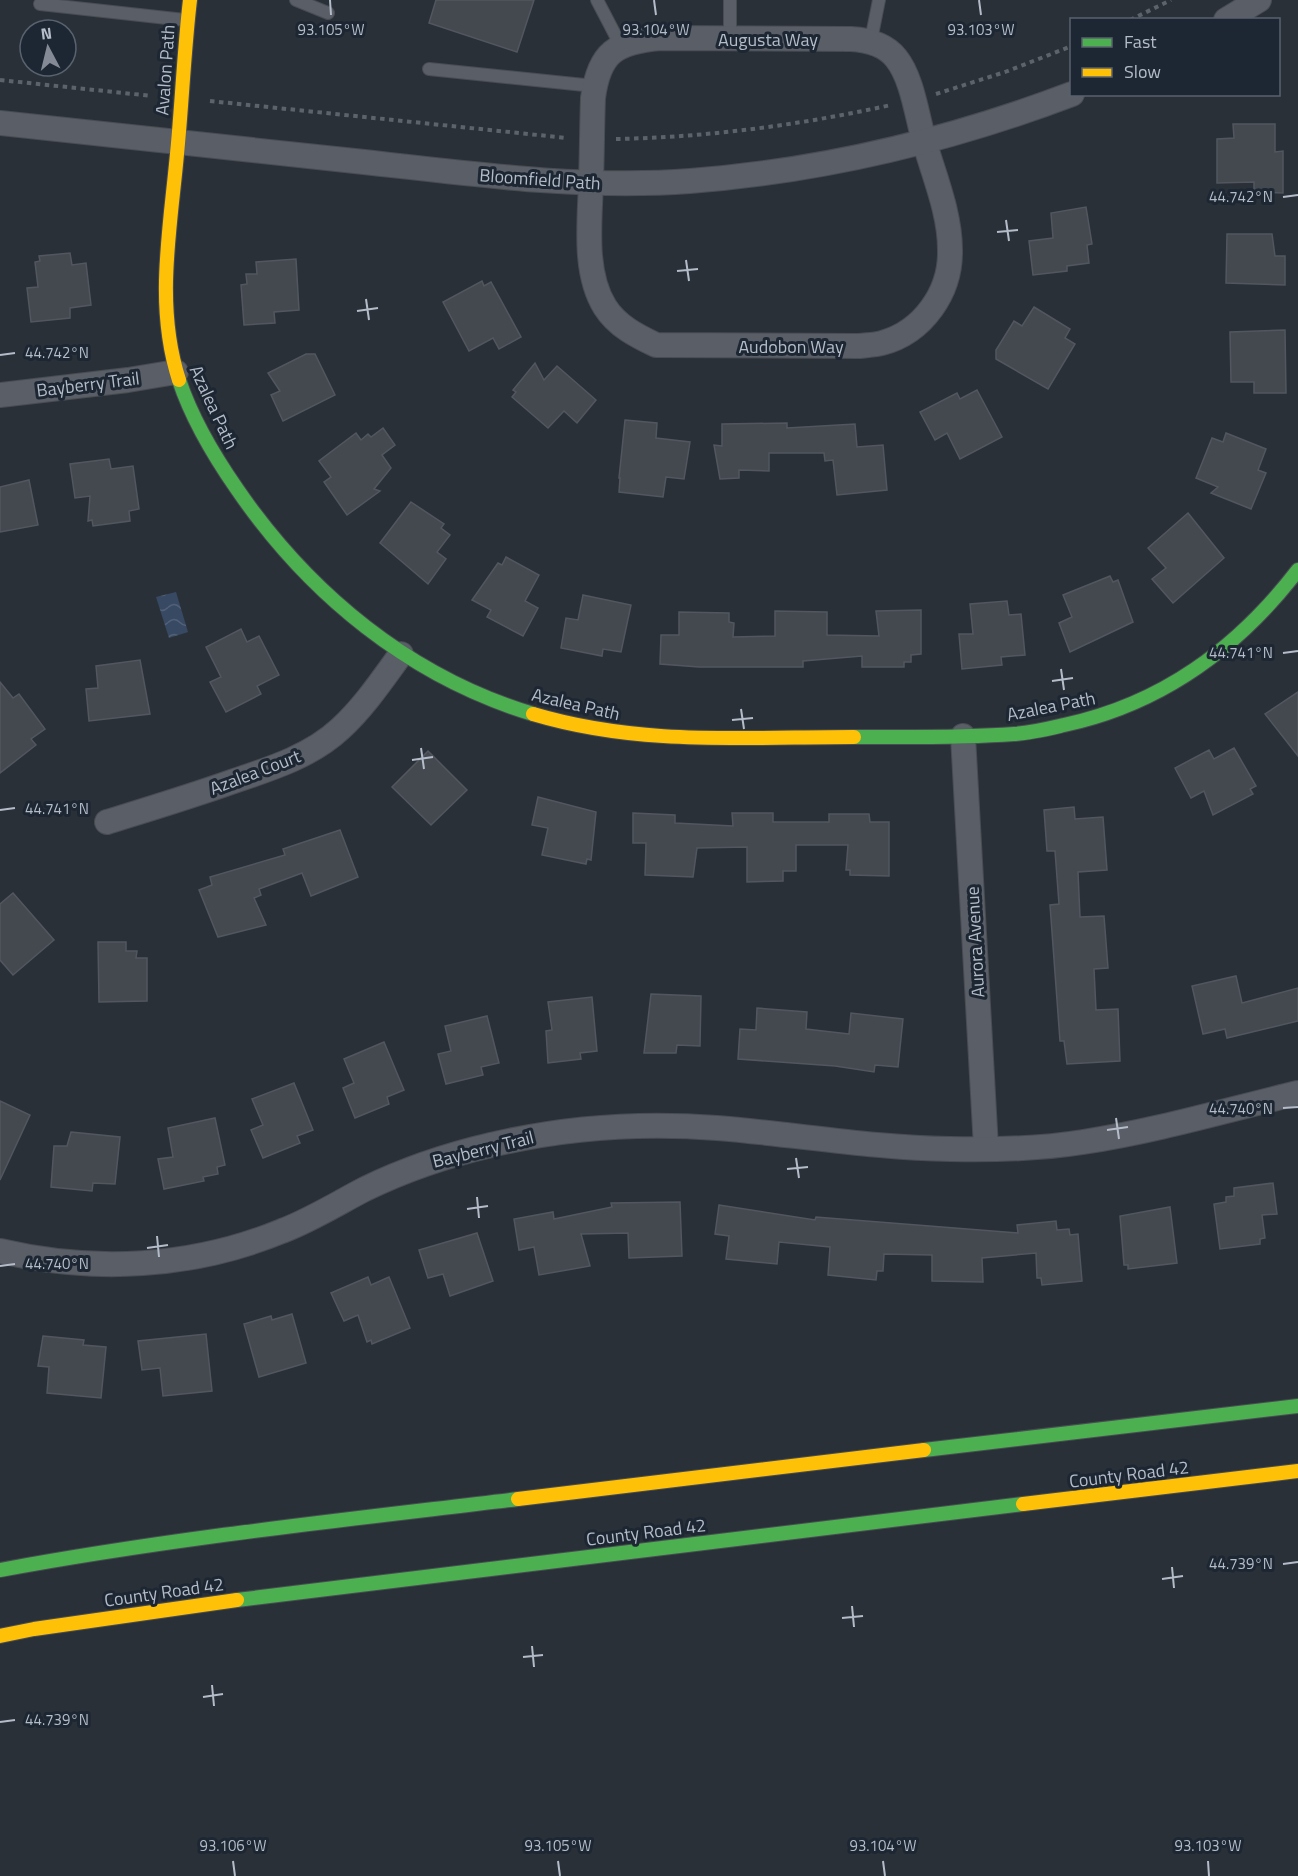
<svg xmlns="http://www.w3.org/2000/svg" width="1298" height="1876" font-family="'Titillium Web',sans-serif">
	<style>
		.water { fill: url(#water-waves) }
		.building { fill: #444950; stroke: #52575f; stroke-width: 1.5 }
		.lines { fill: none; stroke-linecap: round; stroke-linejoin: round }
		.lane-casing { stroke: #484c53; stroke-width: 14 }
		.street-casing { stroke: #484c53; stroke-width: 26 }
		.fast-casing { stroke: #484c53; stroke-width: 16 }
		.slow-casing { stroke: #484c53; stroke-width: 16 }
		.path { stroke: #5d636a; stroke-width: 4; stroke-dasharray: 4.5 4.5; stroke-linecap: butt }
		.lane { stroke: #5a5e66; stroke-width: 12 }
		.street { stroke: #5a5e66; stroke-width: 24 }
		.fast { stroke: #4caf50; stroke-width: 14 }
		.slow { stroke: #ffc107; stroke-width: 14 }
		.ticks { fill: none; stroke: #b4bcc9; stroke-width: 2 }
		.labels { text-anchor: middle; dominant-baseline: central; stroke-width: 6; stroke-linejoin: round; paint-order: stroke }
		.street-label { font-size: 18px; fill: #b4bcc9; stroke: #1d2633 }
		.ticks-label { font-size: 15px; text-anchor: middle; fill: #b4bcc9; stroke: #1d2633; stroke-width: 6; stroke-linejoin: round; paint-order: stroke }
	</style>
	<defs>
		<pattern id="water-waves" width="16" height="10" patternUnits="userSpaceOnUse" patternTransform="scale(1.5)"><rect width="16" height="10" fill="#384963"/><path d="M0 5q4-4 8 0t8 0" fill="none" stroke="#526178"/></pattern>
	</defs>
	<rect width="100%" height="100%" fill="#2a3038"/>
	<!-- water -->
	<path class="water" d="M176 592 188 632 169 638 156 597Z"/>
	<!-- building -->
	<g class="building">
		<path d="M436 0H534L517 52 429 23Z"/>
		<path d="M1233 124H1275V152L1283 151V193L1254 192V182L1217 183V139L1234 138Z"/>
		<path d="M1086 207 1092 244 1087 245 1089 263 1067 266V271L1033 275 1029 241 1053 238 1051 213Z"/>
		<path d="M1227 234H1272L1275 256H1285V285L1226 283Z"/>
		<path d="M70 253 72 265 86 263 91 305 70 308V318L31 322 27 288 38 287 35 262 40 261 39 256Z"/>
		<path d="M296 259 299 310 274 312 275 323 244 325 241 285 247 284 246 274H257L256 262Z"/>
		<path d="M482 281 484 286 491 282 521 337 499 349 493 338 469 351 443 302Z"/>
		<path d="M1034 307 1070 329 1065 338 1075 344 1048 389 996 359V350L1014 321 1022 326Z"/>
		<path d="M1285 330 1286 393H1254V382H1231L1230 332Z"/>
		<path d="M306 354H315L335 395 283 421 271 395 280 391 268 373Z"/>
		<path d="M535 363 544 380 557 366 596 400 577 423 564 411 548 428 512 397 516 392 513 390Z"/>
		<path d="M977 390 1002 437 960 459 947 433 935 440 920 412 957 393 960 399Z"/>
		<path d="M625 420 657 423 656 438 690 442 684 479 666 477 663 497 619 492 620 478H619Z"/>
		<path d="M787 423V428L855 424 857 447 883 445 887 490 837 495 833 460 825 461 824 453H769V471L739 470V478L720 479 714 445 722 446V424Z"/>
		<path d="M383 428 395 445 382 455 391 468 374 489 380 491 347 515 324 482 331 477 319 461 356 433 361 440 368 434 371 437Z"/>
		<path d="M1226 433 1266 449 1258 470 1266 473 1251 509 1211 493 1218 487 1196 478 1212 438 1223 442Z"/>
		<path d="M109 459 111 469 133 466 139 509 129 511 130 521 93 526 92 520 88 521 90 496 75 498 70 464Z"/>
		<path d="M29 480 38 525 0 532V487Z"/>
		<path d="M411 502 444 524 441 528 450 535 437 552 446 559 428 584 380 543Z"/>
		<path d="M1188 513 1224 558 1173 603 1152 579 1166 568 1148 548Z"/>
		<path d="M506 557 539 575 525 601 538 608 523 636 487 617 491 610 472 600 498 563 502 565Z"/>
		<path d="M1110 576 1113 582 1118 580 1133 622 1070 652 1059 623 1072 617 1063 595Z"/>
		<path d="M583 595 631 605 621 652 603 649 602 656 561 648 566 618 578 620Z"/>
		<path d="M1007 601 1009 615 1021 614 1025 655 1001 657 1002 665 962 669 959 634H973L970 604Z"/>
		<path d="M921 610V654L911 655V662H904V667H862V656L803 661V667H699L660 664 661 635H679V612L729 613V622L734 623 733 637 775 636V611L827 612V635L879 636 876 611Z"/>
		<path d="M241 629 247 642 259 636 279 675 257 686 261 694 226 712 210 682 221 677 206 647Z"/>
		<path d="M140 660 150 714 89 721 86 689 98 688 96 666Z"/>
		<path d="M0 682 13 698 19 694 45 729 31 739 36 745 0 773Z"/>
		<path d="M1298 692V756L1265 714Z"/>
		<path d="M1234 748 1256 786 1250 789 1253 794 1213 815 1204 791 1191 798 1175 768 1209 750 1214 759Z"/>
		<path d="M428 751 467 790 431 825 392 787Z"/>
		<path d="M538 797 596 812 591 860 587 859 586 864 542 855 548 828 532 825Z"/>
		<path d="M1074 807 1075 819 1103 817 1107 870 1078 872 1080 917 1104 916 1108 968 1094 969 1096 1010 1118 1009 1120 1061 1067 1064 1064 1041H1060L1050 905 1059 904 1055 851H1047L1044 810Z"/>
		<path d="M633 813 675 815V823L733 826 732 813H773V822H829V814H869L870 822H889V876L850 875V870H846L848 845H796V871H783V881L747 882V847L697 848 693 877 645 875 646 843H633Z"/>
		<path d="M340 830 358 877 311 896 302 873 259 889 261 895 254 898 266 925 218 937 199 890 212 885 210 877 285 855 283 849Z"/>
		<path d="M13 893 54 940 13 975 0 960V904Z"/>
		<path d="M98 942H126V951H137L136 958H147V1001L99 1002Z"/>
		<path d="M1236 976 1242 1003 1298 988V1021L1227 1038 1225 1029 1203 1034 1192 986Z"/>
		<path d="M651 994 701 996 700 1046 677 1045 676 1053H644Z"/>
		<path d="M592 997 597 1051 580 1053 581 1059 548 1063 546 1031 552 1030 548 1002Z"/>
		<path d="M757 1008 807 1012 806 1029 849 1034 851 1013 903 1019 898 1067 875 1065 874 1072 835 1066 738 1059 740 1029 756 1030Z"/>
		<path d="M487 1016 499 1063 481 1067 483 1075 446 1084 438 1054 451 1051 445 1026Z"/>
		<path d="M384 1042 404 1090 387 1097 389 1104 355 1118 343 1088 354 1083 344 1059Z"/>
		<path d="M294 1083 313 1130 297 1136 300 1143 263 1158 251 1130 263 1125 252 1099Z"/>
		<path d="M0 1101 30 1115 0 1180Z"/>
		<path d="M215 1118 225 1165 217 1167 218 1174 203 1177 204 1181 164 1189 158 1159 173 1157 168 1128Z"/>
		<path d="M71 1132 120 1137 115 1184 93 1183 92 1191 51 1187 54 1146H67Z"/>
		<path d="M1273 1183 1277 1214 1262 1215 1265 1238 1260 1239V1244L1220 1249 1214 1204 1226 1202V1197L1234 1196V1188Z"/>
		<path d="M680 1202 682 1256 629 1258 628 1233 581 1234 590 1266 539 1275 534 1247 519 1250 514 1219 553 1212 554 1219 612 1207 611 1203Z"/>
		<path d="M719 1205 815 1220 816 1217 1018 1233 1017 1225 1056 1221 1057 1230 1069 1229 1070 1235 1078 1234 1082 1281 1042 1285 1041 1278H1037L1036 1253 982 1258 983 1282 932 1281V1255L884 1254 883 1271H877L876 1280 828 1275 830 1247 779 1242 777 1264 726 1259 729 1236 715 1234Z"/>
		<path d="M1170 1207 1177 1263 1128 1269V1265H1124L1120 1216Z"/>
		<path d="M477 1233 493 1281 450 1296 443 1274 428 1278 419 1250Z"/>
		<path d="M368 1277 371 1285 389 1277 410 1328 372 1344 371 1340 367 1342 358 1315 344 1321 331 1293Z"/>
		<path d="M292 1314 306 1363 259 1377 244 1324 271 1316 272 1320Z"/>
		<path d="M206 1334 212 1391 163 1396 160 1368 142 1370 138 1341Z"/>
		<path d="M43 1336 84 1340 83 1345 106 1347 101 1398 47 1393 49 1367 38 1366Z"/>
	</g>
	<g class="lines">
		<defs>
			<g id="lane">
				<path d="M296 0 328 13"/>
				<path d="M597 0 621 46"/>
				<path d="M40 4 185 20"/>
				<path d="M730 39V0"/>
				<path d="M871 40 879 0"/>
				<path d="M429 69 594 86"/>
			</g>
			<g id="street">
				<path d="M1226 20 1259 0"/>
				<path d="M660 38 851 39C868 40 885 44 896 58 913 79 917 118 925 144 935 178 950 214 950 250 951 292 923 332 882 343 875 345 867 345 859 346L656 345C637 336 617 326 605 307 583 272 590 220 591 181 592 153 592 125 593 98 599 52 616 42 660 38Z"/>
				<path d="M0 123C121 136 242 149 364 162 472 174 580 189 690 181 821 171 948 141 1072 94"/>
				<path d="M0 395 128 380 176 372"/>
				<path d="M963 736 986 1148"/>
				<path d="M107 822C149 809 192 796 234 781 270 769 311 756 340 729 364 707 382 680 401 654"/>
				<path d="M0 1251C94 1273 192 1268 282 1231 311 1220 338 1203 365 1189 406 1169 448 1155 491 1145 566 1127 640 1122 717 1128 794 1134 872 1148 950 1149 994 1150 1039 1149 1083 1142 1156 1131 1227 1110 1298 1093"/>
			</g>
			<g id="fast">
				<path d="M179 380C192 419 214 456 237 489 309 594 410 677 533 714"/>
				<path d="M854 737C907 737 961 738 1014 734 1031 733 1047 729 1064 725 1162 704 1237 649 1298 570"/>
				<path d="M924 1450 1298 1406"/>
				<path d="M0 1570C172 1538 344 1520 518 1499"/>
				<path d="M237 1600 1023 1504"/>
			</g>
			<g id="slow">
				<path d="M179 380C155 306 170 231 177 154 182 103 184 51 190 0"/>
				<path d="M533 714C640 746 744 737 854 737"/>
				<path d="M518 1499 924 1450"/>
				<path d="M1023 1504 1298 1471"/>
				<path d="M0 1636 34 1629 237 1600"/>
			</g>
		</defs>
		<!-- lane casing -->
		<use href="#lane" class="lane-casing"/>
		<!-- street casing -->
		<use href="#street" class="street-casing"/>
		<!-- fast casing -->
		<use href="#fast" class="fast-casing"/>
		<!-- slow casing -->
		<use href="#slow" class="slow-casing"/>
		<!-- path -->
		<g class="path">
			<path d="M1130 20 1171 0"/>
			<path d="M0 80 152 96"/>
			<path d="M936 94 1005 72 1072 46"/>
			<path d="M210 101 567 138"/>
			<path d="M616 139C710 137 800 125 891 105"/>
		</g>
		<!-- lane -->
		<use href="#lane" class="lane"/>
		<!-- street -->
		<use href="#street" class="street"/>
		<!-- fast -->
		<use href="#fast" class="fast"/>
		<!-- slow -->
		<use href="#slow" class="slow"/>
	</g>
	<!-- ticks -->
	<path class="ticks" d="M330 0 331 15M654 0 656 15M979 0 981 15M1283 197 1298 195M1006 220 1009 241M997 232 1018 230M686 260 689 281M677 271 698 269M366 299 369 320M357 311 378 308M0 355 15 353M1283 653 1298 651M1061 669 1064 690M1052 681 1073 678M741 709 744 729M732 720 753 718M421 748 424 769M412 760 433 757M0 810 15 808M1283 1108 1298 1107M1116 1118 1119 1139M1107 1130 1128 1127M796 1158 799 1178M787 1169 808 1167M477 1197 479 1218M467 1209 488 1206M157 1236 159 1257M147 1248 168 1245M0 1266 15 1264M1283 1564 1298 1562M1172 1567 1174 1588M1162 1579 1183 1576M852 1606 854 1627M842 1618 863 1616M532 1646 534 1667M523 1657 543 1655M212 1685 214 1706M203 1697 223 1694M0 1722 15 1720M233 1861 235 1876M558 1861 560 1876M883 1861 885 1876M1208 1861 1209 1876"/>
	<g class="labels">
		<!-- street labels -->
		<g class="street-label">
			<text x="768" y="39">Augusta Way</text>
			<text transform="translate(165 70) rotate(-86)">Avalon Path</text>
			<text transform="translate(540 179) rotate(4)">Bloomfield Path</text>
			<text x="791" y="346">Audobon Way</text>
			<text transform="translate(88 384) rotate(-7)">Bayberry Trail</text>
			<text transform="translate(214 407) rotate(65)">Azalea Path</text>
			<text transform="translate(576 704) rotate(13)">Azalea Path</text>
			<text transform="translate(1051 706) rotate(-11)">Azalea Path</text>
			<text transform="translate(255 772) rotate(-21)">Azalea Court</text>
			<text transform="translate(975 942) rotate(-93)">Aurora Avenue</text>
			<text transform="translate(483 1149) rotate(-14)">Bayberry Trail</text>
			<text transform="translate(1129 1474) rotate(-7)">County Road 42</text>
			<text transform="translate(646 1532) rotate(-7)">County Road 42</text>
			<text transform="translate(164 1592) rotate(-8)">County Road 42</text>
		</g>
	</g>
	<g class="ticks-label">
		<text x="331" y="35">93.105°W</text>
		<text x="656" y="35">93.104°W</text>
		<text x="981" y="35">93.103°W</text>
		<text x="1241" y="202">44.742°N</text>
		<text x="57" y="358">44.742°N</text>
		<text x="1241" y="658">44.741°N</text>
		<text x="57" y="814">44.741°N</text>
		<text x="1241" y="1114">44.740°N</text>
		<text x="57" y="1269">44.740°N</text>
		<text x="1241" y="1569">44.739°N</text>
		<text x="57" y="1725">44.739°N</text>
		<text x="233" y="1851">93.106°W</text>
		<text x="558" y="1851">93.105°W</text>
		<text x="883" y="1851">93.104°W</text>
		<text x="1208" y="1851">93.103°W</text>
	</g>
	<!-- legend -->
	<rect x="1070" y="18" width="210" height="78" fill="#1d2633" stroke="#59626f" stroke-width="1.5"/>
	<rect x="1082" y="38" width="30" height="9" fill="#4caf50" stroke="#59626f" stroke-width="1.5"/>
	<text x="1124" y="48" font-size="18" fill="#b4bcc9">Fast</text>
	<rect x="1082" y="68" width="30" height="9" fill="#ffc107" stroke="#59626f" stroke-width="1.5"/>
	<text x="1124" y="78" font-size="18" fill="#b4bcc9">Slow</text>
	<!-- north arrow -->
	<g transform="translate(48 48) rotate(353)"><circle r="28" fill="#1d2633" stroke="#59626f" stroke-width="1.5"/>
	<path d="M0-4.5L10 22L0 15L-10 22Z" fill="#848b96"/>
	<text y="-9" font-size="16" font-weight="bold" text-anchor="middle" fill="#b4bcc9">N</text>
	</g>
</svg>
